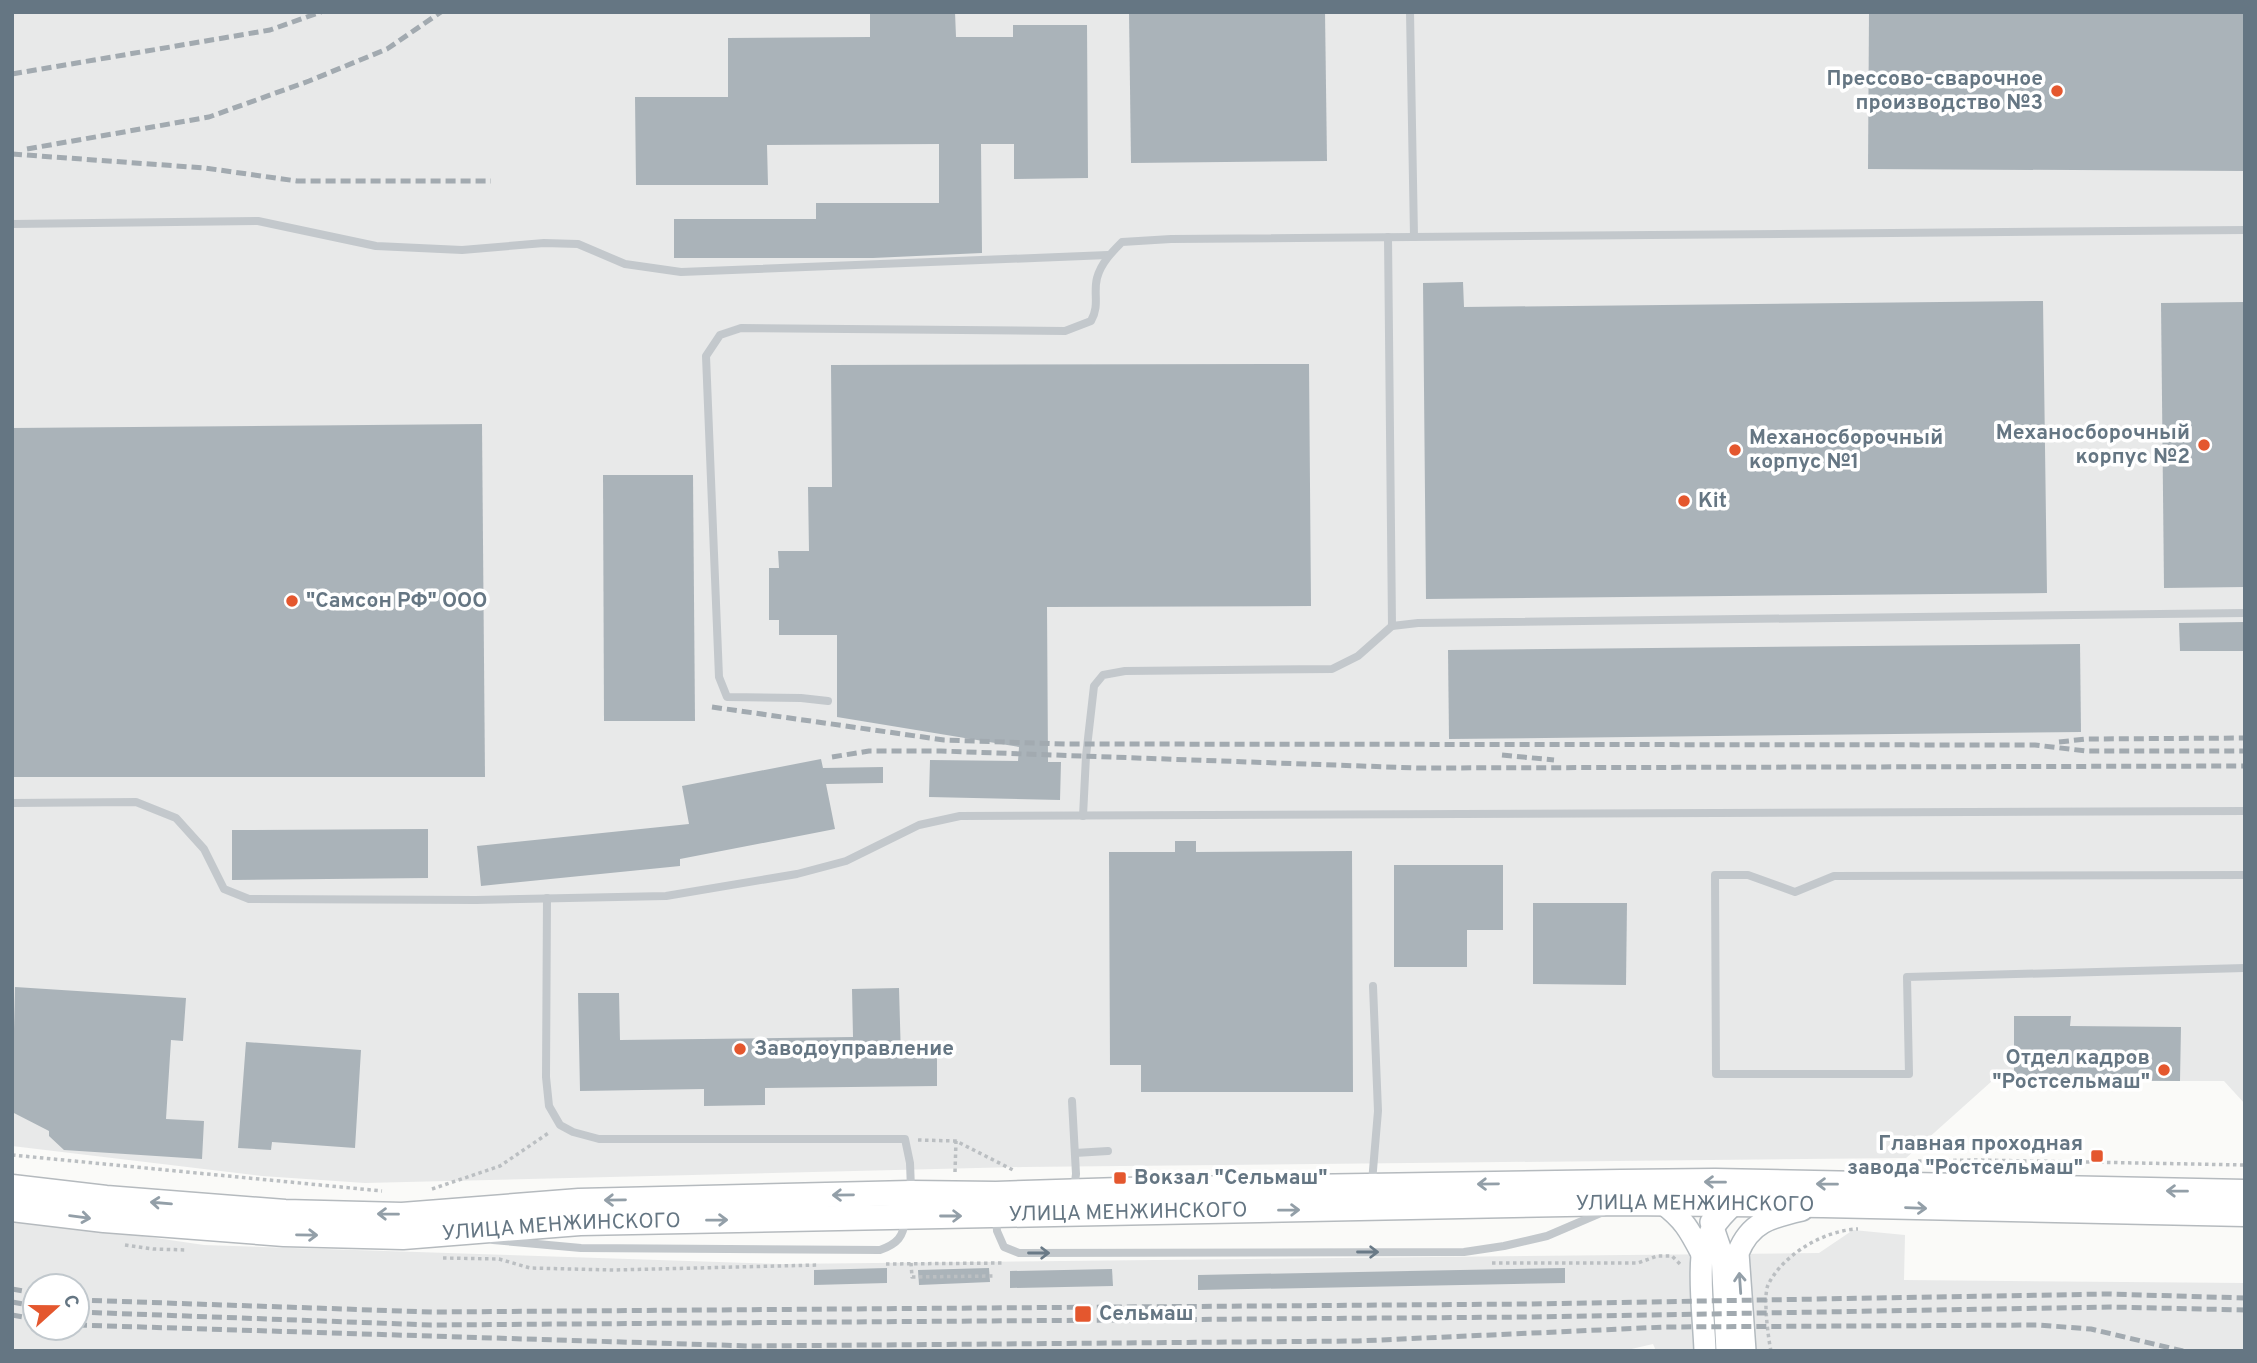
<svg xmlns="http://www.w3.org/2000/svg" width="2257" height="1363" font-family="Overpass,sans-serif">
	<style>
		.built { fill: #e8e9e9; fill-rule: evenodd }
		.building { fill: #aab3b9 }
		.lines { fill: none; stroke-linecap: round; stroke-linejoin: round }
		.secondary-casing { stroke: #b3babf; stroke-width: 24 }
		.primary-casing { stroke: #b5babe; stroke-width: 27 }
		.path { stroke: #bbbfc2; stroke-width: 3.5; stroke-dasharray: 3.5 3.5; stroke-linecap: butt }
		.lane { stroke: #c3c8cc; stroke-width: 8 }
		.secondary { stroke: #fff; stroke-width: 21 }
		.primary { stroke: #fff; stroke-width: 24 }
		.rail { stroke: #a2aab0; stroke-width: 5; stroke-dasharray: 10 5; stroke-linecap: butt }
		.oneway { stroke: #939fa8 }
		.oneway2 { stroke: #6a7a87 }
		.poi-dot { fill: #e4572e; stroke: #fff; stroke-width: 2.5 }
		.labels { text-anchor: middle; dominant-baseline: central; stroke-width: 7; stroke-linejoin: round; paint-order: stroke }
		.poi-label { font-size: 21px; font-weight: bold; fill: #657683; stroke: #fff; text-anchor: start }
		.street-label { font-size: 21px; fill: #657683; stroke: #fff }
	</style>
	<rect width="100%" height="100%" fill="#fafaf8"/>
	<!-- built -->
	<g class="built">
		<path d="M12 12H2245V1104L2224 1081H1992L1906 1158 1023 1167 365 1183 262 1176 12 1146Z"/>
		<path d="M12 1217 204 1245 780 1264 1819 1253 1853 1230 1905 1235 1904 1280 2245 1283V1351H1656L1653 1344 1623 1351H12ZM35 1286H77V1328H35Z"/>
	</g>
	<!-- building -->
	<g class="building">
		<path d="M870 12H955L956 37H1013V25H1087L1088 178 1014 179V144H981L982 253 873 258H674V219H816V203H939V144L767 145 768 185H636L635 97H728V38L870 37Z"/>
		<path d="M1129 12H1325L1327 161 1131 163Z"/>
		<path d="M1869 12H2245V171L1868 169Z"/>
		<path d="M1463 282 1464 307 2043 301 2047 593 1426 599 1423 283Z"/>
		<path d="M2245 302V587L2164 588 2161 303Z"/>
		<path d="M1309 364 1311 606 1047 607 1048 762H1061L1060 800 929 797 930 760 1018 761 1019 747 837 717V635H779V620H769V568H779L778 551H809L808 487H832L831 365Z"/>
		<path d="M482 424 485 777H12V428Z"/>
		<path d="M603 475H693L695 721H604Z"/>
		<path d="M2245 622V651H2180L2179 623Z"/>
		<path d="M2080 644 2081 732 1449 739 1448 650Z"/>
		<path d="M821 759 823 768 883 767V783L826 784 835 829 680 859V866L481 886 477 846 689 824 682 786Z"/>
		<path d="M428 829V878L232 880V830Z"/>
		<path d="M1175 841H1196V852L1352 851 1353 1092H1141V1065H1110L1109 852H1175Z"/>
		<path d="M1394 865H1503V930H1467V967H1394Z"/>
		<path d="M1533 903H1627L1626 985 1533 984Z"/>
		<path d="M15 987 186 998 183 1041 171 1040 166 1119 204 1121 202 1159 64 1150 49 1136V1131L12 1112Z"/>
		<path d="M899 988 901 1058 937 1057V1086L765 1088V1105L704 1106V1089L580 1091 578 993H619L620 1040 853 1037 852 989Z"/>
		<path d="M2014 1016H2071L2070 1026 2181 1027 2180 1081 2014 1080Z"/>
		<path d="M246 1042 361 1050 355 1148 272 1142 271 1150 238 1148Z"/>
		<path d="M887 1268V1283L814 1285V1270Z"/>
		<path d="M989 1268 990 1282 919 1285 918 1270Z"/>
		<path d="M1565 1268V1283L1198 1290V1275Z"/>
		<path d="M1112 1269 1113 1286 1010 1288V1271Z"/>
	</g>
	<g class="lines">
		<defs>
			<g id="secondary">
				<path d="M1662 1203C1684 1219 1690 1231 1702 1254"/>
				<path d="M1711 1222 1722 1254 1727 1351"/>
				<path d="M1705 1351C1704 1320 1699 1287 1702 1256 1704 1234 1724 1211 1742 1198"/>
				<path d="M1745 1351 1738 1253C1750 1222 1771 1217 1802 1210"/>
			</g>
			<g id="primary">
				<path d="M12 1187 106 1198 285 1212 402 1215 579 1201 911 1193 996 1194 1120 1190 1621 1182 1715 1181 2245 1192"/>
				<path id="s1" d="M12 1209 104 1220 284 1234 403 1237 580 1223 1621 1203 1823 1205 2245 1214"/>
			</g>
		</defs>
		<!-- secondary casing -->
		<use href="#secondary" class="secondary-casing"/>
		<!-- primary casing -->
		<use href="#primary" class="primary-casing"/>
		<!-- path -->
		<g class="path">
			<path d="M918 1140 956 1141 1015 1171"/>
			<path d="M12 1155 382 1191"/>
			<path d="M1918 1161 1977 1160 2245 1165"/>
			<path d="M955 1172 956 1141"/>
			<path d="M432 1189 500 1166 550 1132"/>
			<path d="M125 1245 153 1249 187 1250"/>
			<path d="M443 1258 499 1259 530 1268 614 1270 819 1265"/>
			<path d="M911 1263 912 1277 995 1276"/>
			<path d="M1492 1263H1638L1657 1256H1672L1682 1266"/>
			<path d="M886 1264 1005 1263"/>
			<path d="M1771 1351C1768 1338 1763 1296 1768 1285 1783 1254 1825 1230 1858 1229"/>
		</g>
		<!-- lane -->
		<g class="lane">
			<path d="M1410 12 1414 237"/>
			<path d="M12 224 258 221 376 246 462 250 544 243 578 244 625 264 681 272 1108 255"/>
			<path d="M1388 237 1392 626"/>
			<path d="M828 701 801 698 727 697 719 677 706 356 720 335 741 328 1065 331 1091 321C1100 305 1093 294 1097 278 1101 263 1112 252 1122 242L1171 239 2245 230"/>
			<path d="M12 803 136 802 176 818 204 849 224 889 249 899 476 900 666 896 797 874 846 861 919 825 960 816 2245 811"/>
			<path d="M1083 816 1086 756 1094 686 1103 675 1125 671 1332 669 1358 656 1392 626 1418 623 2245 613"/>
			<path d="M2245 875 1834 876 1795 892 1748 875H1715L1716 1074H1909L1907 977 2245 968"/>
			<path d="M547 898 546 1077 549 1106 560 1125 573 1132 599 1139H905L910 1163 911 1189"/>
			<path d="M1072 1101 1076 1174 1074 1189"/>
			<path d="M1075 1153 1108 1151"/>
			<path d="M1372 1182 1378 1111 1373 986"/>
			<path d="M996 1217 997 1231 1004 1247 1019 1253 1464 1252 1504 1246 1547 1236 1603 1212"/>
			<path d="M493 1240 581 1248 880 1250C897 1244 904 1237 905 1218"/>
		</g>
		<!-- secondary -->
		<use href="#secondary" class="secondary"/>
		<!-- primary -->
		<use href="#primary" class="primary"/>
		<!-- rail -->
		<g class="rail">
			<path d="M12 74 270 30 321 12"/>
			<path d="M27 149 209 117 309 81 387 49 441 12"/>
			<path d="M12 154 205 168 297 181H491"/>
			<path d="M712 707 944 740 1065 744 2035 745 2086 751H2245"/>
			<path d="M2059 742 2086 739 2245 738"/>
			<path d="M1502 755 1554 760"/>
			<path d="M832 757 869 751H941L1417 768 2245 766"/>
			<path d="M12 1289 35 1293"/>
			<path d="M77 1300 432 1312 1530 1304 2108 1294 2245 1298"/>
			<path d="M12 1302 35 1306"/>
			<path d="M77 1312 431 1325 1531 1317 2110 1307 2245 1310"/>
			<path d="M12 1315 35 1319"/>
			<path d="M77 1325 750 1346 1358 1341 1665 1327 2038 1325 2091 1329 2183 1351"/>
		</g>
	</g>
	<!-- one-way arrows -->
	<defs><path id="oneway-shaft" d="M-6 0H5M1.5-3L5.5 0L1.5 3" fill="none" stroke-width="1.6" stroke-linecap="round" stroke-linejoin="round" transform="scale(1.75)"/></defs>
	<g class="oneway">
		<use href="#oneway-shaft" transform="translate(1715 1182) rotate(-179)"/>
		<use href="#oneway-shaft" transform="translate(1488 1184) rotate(179)"/>
		<use href="#oneway-shaft" transform="translate(1827 1184) rotate(-179)"/>
		<use href="#oneway-shaft" transform="translate(2177 1191) rotate(-179)"/>
		<use href="#oneway-shaft" transform="translate(843 1195) rotate(179)"/>
		<use href="#oneway-shaft" transform="translate(615 1200) rotate(179)"/>
		<use href="#oneway-shaft" transform="translate(161 1203) rotate(-175)"/>
		<use href="#oneway-shaft" transform="translate(1916 1208) rotate(2)"/>
		<use href="#oneway-shaft" transform="translate(1289 1210) rotate(-1)"/>
		<use href="#oneway-shaft" transform="translate(388 1214) rotate(-179)"/>
		<use href="#oneway-shaft" transform="translate(951 1216)"/>
		<use href="#oneway-shaft" transform="translate(80 1217) rotate(7)"/>
		<use href="#oneway-shaft" transform="translate(717 1220) rotate(-1)"/>
		<use href="#oneway-shaft" transform="translate(307 1235) rotate(1)"/>
		<use href="#oneway-shaft" transform="translate(1740 1283) rotate(-94)"/>
	</g>
	<g class="oneway2">
		<use href="#oneway-shaft" transform="translate(1368 1252)"/>
		<use href="#oneway-shaft" transform="translate(1039 1253)"/>
	</g>
	<!-- markers -->
	<g class="poi-dot">
		<circle cx="2057" cy="91" r="7"/>
		<circle cx="2204" cy="445" r="7"/>
		<circle cx="1735" cy="450" r="7"/>
		<circle cx="1684" cy="501" r="7"/>
		<circle cx="292" cy="601" r="7"/>
		<circle cx="740" cy="1049" r="7"/>
		<circle cx="2164" cy="1070" r="7"/>
		<rect x="2090" y="1149" width="14" height="14" rx="3.5"/>
		<rect x="1113" y="1171" width="14" height="14" rx="3.5"/>
		<rect x="1074" y="1305" width="18" height="18" rx="3.5"/>
	</g>
	<g class="labels">
		<!-- poi labels -->
		<g class="poi-label">
			<text x="2043" y="79" text-anchor="end">Прессово-сварочное<tspan x="2043" dy="24">производство №3</tspan></text>
			<text x="2190" y="433" text-anchor="end">Механосборочный<tspan x="2190" dy="24">корпус №2</tspan></text>
			<text x="1749" y="438">Механосборочный<tspan x="1749" dy="24">корпус №1</tspan></text>
			<text x="1698" y="501">Kit</text>
			<text x="306" y="601">"Самсон РФ" ООО</text>
			<text x="754" y="1049">Заводоуправление</text>
			<text x="2150" y="1058" text-anchor="end">Отдел кадров<tspan x="2150" dy="24">"Ростсельмаш"</tspan></text>
			<text x="2083" y="1144" text-anchor="end">Главная проходная<tspan x="2083" dy="24">завода "Ростсельмаш"</tspan></text>
			<text x="1134" y="1178">Вокзал "Сельмаш"</text>
			<text x="1099" y="1314">Сельмаш</text>
		</g>
		<!-- street labels -->
		<g class="street-label">
			<text stroke="none"><textPath href="#s1" startOffset="1685">УЛИЦА МЕНЖИНСКОГО</textPath></text>
			<text stroke="none"><textPath href="#s1" startOffset="1118">УЛИЦА МЕНЖИНСКОГО</textPath></text>
			<text stroke="none"><textPath href="#s1" startOffset="551">УЛИЦА МЕНЖИНСКОГО</textPath></text>
		</g>
	</g>
	<!-- border -->
	<rect width="2257" height="1363" fill="none" stroke="#657683" stroke-width="28"/>
	<!-- north arrow -->
	<g transform="translate(56 1307) rotate(69)"><circle r="33" fill="#ffffff" stroke="#c1c8cd" stroke-width="2"/>
	<path d="M0-5L12 26L0 18L-12 26Z" fill="#e4572e"/>
	<text y="-10" font-size="19" font-weight="bold" text-anchor="middle" fill="#657683">С</text>
	</g>
</svg>
